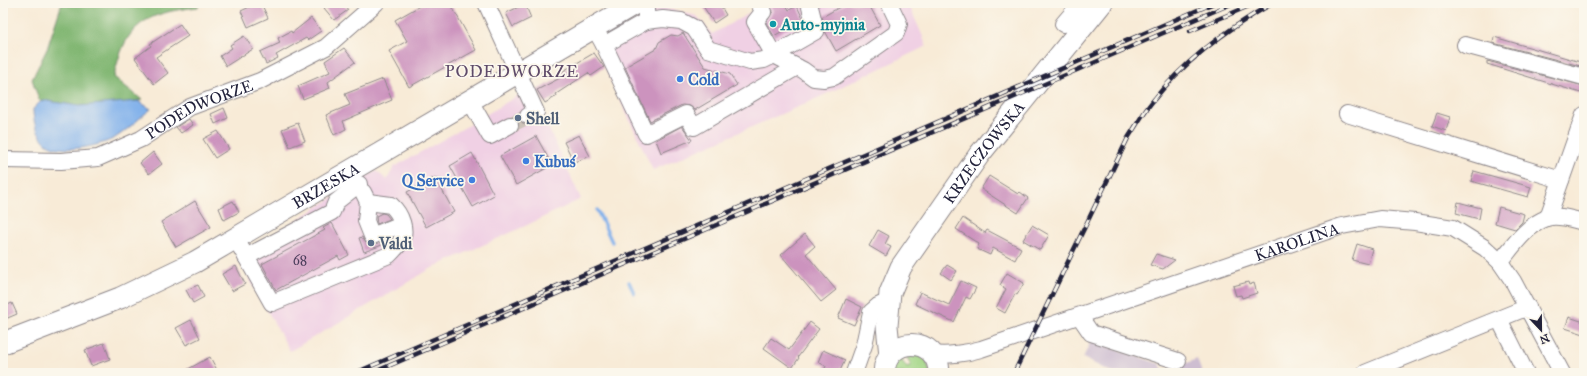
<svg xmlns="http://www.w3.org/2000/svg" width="1587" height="376" font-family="'IM FELL Great Primer',serif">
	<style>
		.built { fill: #f0d0e4 }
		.industrial { fill: #cebed1 }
		.green { fill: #a3d686; stroke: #627c60 }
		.forest { fill: #82b773; stroke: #526c57 }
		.water { fill: #80b0eb; stroke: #516993 }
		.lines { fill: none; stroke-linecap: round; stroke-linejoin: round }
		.stream { stroke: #80b0eb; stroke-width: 3.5 }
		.building { fill: #cc93be }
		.minor-tunnel { stroke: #cdc3b8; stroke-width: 16; stroke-dasharray: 16 8; stroke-linecap: butt }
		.minor-casing { stroke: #8d8689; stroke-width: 18 }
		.major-casing { stroke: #8d8689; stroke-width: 23 }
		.minor { stroke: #fff; stroke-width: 16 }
		.major { stroke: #fff; stroke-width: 21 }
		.rail-casing { stroke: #22223b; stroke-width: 4.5 }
		.rail { stroke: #fbf7ec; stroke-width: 3; stroke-dasharray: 9; stroke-linecap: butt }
		.culture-dot { fill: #0f9aa8; stroke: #fbf7ec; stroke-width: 1.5 }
		.shop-dot { fill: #3f7fe0; stroke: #fbf7ec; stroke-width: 1.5 }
		.service-dot { fill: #5c6f8a; stroke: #fbf7ec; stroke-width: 1.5 }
		.labels { text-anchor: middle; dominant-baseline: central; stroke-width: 3.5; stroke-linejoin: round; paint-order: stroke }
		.number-label { font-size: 14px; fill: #4c3e5c }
		.culture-label { font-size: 16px; font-weight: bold; fill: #0d838f; stroke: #fbf7ec; text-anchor: start }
		.shop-label { font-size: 16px; font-weight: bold; fill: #366cbe; stroke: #fbf7ec; text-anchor: start }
		.street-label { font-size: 16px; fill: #22223b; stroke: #fbf7ec }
		.service-label { font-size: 16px; font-weight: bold; fill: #4e5e75; stroke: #fbf7ec; text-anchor: start }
		.neighbourhood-label { font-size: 17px; letter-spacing: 1px; fill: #5e4a69; stroke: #fbf7ec }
	</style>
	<rect width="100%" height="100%" fill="#fbf7ec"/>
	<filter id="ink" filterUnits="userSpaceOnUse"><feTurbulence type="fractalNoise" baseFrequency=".025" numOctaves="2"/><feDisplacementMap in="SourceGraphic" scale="8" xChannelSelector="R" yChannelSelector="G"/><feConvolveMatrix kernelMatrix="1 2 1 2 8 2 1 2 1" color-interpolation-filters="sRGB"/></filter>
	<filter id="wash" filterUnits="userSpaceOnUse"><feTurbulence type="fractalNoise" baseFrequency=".012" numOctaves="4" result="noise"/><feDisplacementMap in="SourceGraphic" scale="16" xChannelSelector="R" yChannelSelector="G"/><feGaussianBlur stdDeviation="0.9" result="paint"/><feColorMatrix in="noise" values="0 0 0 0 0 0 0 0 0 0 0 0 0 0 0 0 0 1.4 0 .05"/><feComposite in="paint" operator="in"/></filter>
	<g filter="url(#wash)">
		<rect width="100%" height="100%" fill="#f8ebd7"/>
		<!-- built -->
		<g class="built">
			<path d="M751 3H908L927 46 809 102 653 170 593 42 662 7 697 16 712 34 755 10Z"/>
			<path d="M530 88 581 199 523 227 432 268 290 351 237 257 376 171 387 180 394 167 469 125Z"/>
		</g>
		<!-- industrial -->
		<path class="industrial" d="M1091 341 1160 364 1164 372 1197 359 1202 373H1113L1083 358Z"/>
		<!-- green -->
		<path class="green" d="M911 353 926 359 930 373H893L894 366 900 358 907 368 911 366 906 355Z"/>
		<!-- forest -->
		<path class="forest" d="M62 3H199L198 7C146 13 125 23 114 77L142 100 119 104 79 106 39 100 32 79 47 49Z"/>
		<!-- water -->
		<path class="water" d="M42 100 79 106 138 101 151 109C139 118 128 130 115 138 100 146 60 155 46 143 37 134 33 122 33 109Z"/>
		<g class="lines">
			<!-- stream -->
			<g class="stream">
				<path d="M597 210 612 242"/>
				<path d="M629 282 634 293"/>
			</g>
		</g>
		<g id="blocks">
			<!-- building -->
			<g class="building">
				<path d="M258 3H261L268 18 248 27 241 11Z"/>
				<path d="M330 3H343L348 10 334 20 324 8Z"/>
				<path d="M425 3H450L476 50 409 87 389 51 407 41 395 20Z"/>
				<path d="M701 3H719L726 15 714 23Z"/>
				<path d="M769 3H785L789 10 797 6 803 19 774 36 766 23 773 11Z"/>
				<path d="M847 3H868L880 25 836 51 825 31 822 17Z"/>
				<path d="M525 4 531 18 513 27 506 13Z"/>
				<path d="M311 18 321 31 308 40 306 38 276 55 278 58 266 64 260 52 280 43 278 38 291 31 292 33Z"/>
				<path d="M180 24 188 36 156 57 168 73 154 84 135 58 151 46 150 44Z"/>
				<path d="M683 33 705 67 730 74 737 85 695 110 690 106 682 105 650 121 625 67 656 49 659 42 671 35 678 36Z"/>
				<path d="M244 36 253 49 226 66 220 56 232 48 230 45Z"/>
				<path d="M1494 37 1584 63V67L1493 43Z"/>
				<path d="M344 48 355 62 328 82 330 88 303 99 298 86 330 72 325 61Z"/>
				<path d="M594 53 604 67 591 76 588 73 556 94 557 96 545 103 537 90 560 78 558 74Z"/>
				<path d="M1487 61 1584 86V94L1487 64Z"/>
				<path d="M383 79 392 100 343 121 346 129 334 135 326 115 350 105 345 94Z"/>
				<path d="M224 108 228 118 215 124 211 114Z"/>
				<path d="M1437 113 1450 117 1446 131 1432 126Z"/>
				<path d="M189 119 193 125 181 133 176 127Z"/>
				<path d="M298 123 305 141 290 147 282 129Z"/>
				<path d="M682 126 692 140 661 153 656 140Z"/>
				<path d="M218 131 229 149 215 158 203 139Z"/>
				<path d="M579 135 590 156 574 162 564 142Z"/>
				<path d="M536 136 552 165 516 185 500 156Z"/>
				<path d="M153 152 162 164 149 174 140 163Z"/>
				<path d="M472 153 494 195 473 207 450 166Z"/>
				<path d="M1474 171 1531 187 1528 197 1471 181Z"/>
				<path d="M989 176 1018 194 1020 192 1028 198 1018 213 981 189Z"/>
				<path d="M435 177 454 212 426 227 407 192Z"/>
				<path d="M195 201 211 227 176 247 161 222Z"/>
				<path d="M233 201 239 212 224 220 219 208Z"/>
				<path d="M1458 202 1481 208 1479 219 1456 213Z"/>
				<path d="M1499 207 1524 214 1522 222 1515 229 1495 223Z"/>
				<path d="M382 213 386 214 390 219 377 224 376 216Z"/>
				<path d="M963 218 985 233 987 230 1021 248 1015 260 993 248 990 255 977 249 979 244 956 229Z"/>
				<path d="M332 223 349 255 340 260 338 256 276 290 262 264 325 230 323 228Z"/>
				<path d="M1032 225 1049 235 1040 250 1023 240Z"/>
				<path d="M878 230 889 236 885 244 891 247 886 256 869 246Z"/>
				<path d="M805 234 815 246 806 254 836 290 821 302 781 255Z"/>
				<path d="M362 237 366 243 370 245 381 242 382 245 364 252 359 238Z"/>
				<path d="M1357 244 1372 249 1368 264 1352 260Z"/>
				<path d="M1156 254 1175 260 1163 269 1150 265Z"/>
				<path d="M947 265 957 271 951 280 941 273Z"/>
				<path d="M236 266 245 284 232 291 222 274Z"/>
				<path d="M1007 273 1024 283 1017 295 1015 294 1005 313 996 308 1006 289 1000 285Z"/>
				<path d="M961 281 976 288 970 299 966 297 954 322 915 304 920 292 949 305Z"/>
				<path d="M1248 282 1249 285 1254 283 1257 293 1242 298 1241 295 1236 296 1233 286Z"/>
				<path d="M198 285 204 297 193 303 186 290Z"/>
				<path d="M846 299 862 307 854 325 838 318Z"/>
				<path d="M12 303 17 314 3 320V307Z"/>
				<path d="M1569 317 1584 322V334L1565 328Z"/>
				<path d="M191 320 200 338 186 345 176 328Z"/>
				<path d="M810 322 819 329 798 357 799 358 792 368 764 348 771 338 789 350Z"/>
				<path d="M104 343 110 359 91 366 85 350Z"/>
				<path d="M823 350 845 360 839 373H823L826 366 818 362Z"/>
				<path d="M210 357 217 370 211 373H181Z"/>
			</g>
		</g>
	</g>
	<g filter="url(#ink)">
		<use href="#blocks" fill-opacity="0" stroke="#8d8689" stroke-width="1"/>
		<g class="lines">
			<!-- minor-tunnel -->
			<path class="minor-tunnel" d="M510 125 528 116"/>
			<defs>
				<g id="minor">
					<path d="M486 3 536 112 528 116"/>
					<path d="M759 3 763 12 755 22 774 55 816 31 809 3"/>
					<path d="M646 21 663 19 681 21 694 28 708 49 750 62 764 60 774 55 803 70 814 78 824 79 834 77 896 33 899 24 889 3"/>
					<path d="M1063 24 1081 3"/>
					<path d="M599 36 604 45 646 21V3"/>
					<path d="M604 45 646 134 686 114 694 127 797 67"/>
					<path d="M1465 45 1584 77"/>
					<path d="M470 101 490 136 510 125"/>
					<path d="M1347 114 1561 180"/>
					<path id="s1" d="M3 160 61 161 98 158 141 139 190 107 260 81 326 47 376 3"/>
					<path d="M363 192 368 202 366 221 372 236 402 224"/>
					<path d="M1548 217 1584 115"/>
					<path d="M236 239 272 303 389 255C393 251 397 247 400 243 408 231 401 214 391 205L368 202"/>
					<path d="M246 257 332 212 336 202 359 184"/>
					<path d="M1500 262C1513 246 1527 225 1547 218 1558 214 1574 220 1584 222"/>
					<path d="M1080 317 1091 333 1178 361"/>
					<path d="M1499 319 1526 373"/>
					<path id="s2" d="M933 354C947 356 968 353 981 349L1342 226 1380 219 1415 222 1453 228 1485 248 1500 262 1513 281 1562 373"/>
					<path d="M854 373 864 345 871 312 878 306 889 301"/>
					<path d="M1365 373 1528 307"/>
				</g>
				<g id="major">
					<path id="s3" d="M3 343 120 298 195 262 636 3"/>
					<path id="s4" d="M890 355 887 326 890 293 901 267 979 155 1102 3"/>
					<path d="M884 373C885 335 939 335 939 373"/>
				</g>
			</defs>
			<!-- minor casing -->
			<use href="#minor" class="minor-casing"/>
			<!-- major casing -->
			<use href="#major" class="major-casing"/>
			<!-- minor -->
			<use href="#minor" class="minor"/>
			<!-- major -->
			<use href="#major" class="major"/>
			<defs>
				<g id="rail">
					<path d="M1190 31 1256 3"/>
					<path d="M355 373 1214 3"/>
					<path d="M372 373 1233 3"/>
					<path d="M1014 373 1128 138C1136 126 1143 113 1152 102 1185 60 1227 29 1273 3"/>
				</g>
			</defs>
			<!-- rail casing -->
			<use href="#rail" class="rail-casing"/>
			<!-- rail -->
			<use href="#rail" class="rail"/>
		</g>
	</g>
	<!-- markers -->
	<circle class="culture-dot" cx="773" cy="24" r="4"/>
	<g class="shop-dot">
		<circle cx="680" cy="79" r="4"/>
		<circle cx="526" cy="161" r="4"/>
		<circle cx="472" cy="180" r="4"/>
	</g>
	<g class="service-dot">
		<circle cx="518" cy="118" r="4"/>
		<circle cx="371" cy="243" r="4"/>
	</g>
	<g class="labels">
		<!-- number labels -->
		<g class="number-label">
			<text x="300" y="260">68</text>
		</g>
		<!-- culture labels -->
		<g class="culture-label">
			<text x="781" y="24">Auto-myjnia</text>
		</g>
		<!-- shop labels -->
		<g class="shop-label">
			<text x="688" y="79">Cold</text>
			<text x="534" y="161">Kubuś</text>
			<text x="464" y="180" text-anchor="end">Q Service</text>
		</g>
		<!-- street labels -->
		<g class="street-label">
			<text stroke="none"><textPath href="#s1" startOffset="208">PODEDWORZE</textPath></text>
			<text stroke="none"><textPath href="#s4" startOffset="232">KRZECZOWSKA</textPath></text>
			<text stroke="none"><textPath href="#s3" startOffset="360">BRZESKA</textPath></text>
			<text stroke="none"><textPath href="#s2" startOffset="382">KAROLINA</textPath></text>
		</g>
		<!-- service labels -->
		<g class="service-label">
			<text x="526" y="118">Shell</text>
			<text x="379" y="243">Valdi</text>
		</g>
		<!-- neighbourhood labels -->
		<g class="neighbourhood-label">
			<text x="512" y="71">PODEDWORZE</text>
		</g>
	</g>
	<!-- margin -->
	<rect width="1587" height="376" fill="none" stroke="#fbf7ec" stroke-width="16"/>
	<!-- north arrow -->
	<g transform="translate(1541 330) rotate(158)" stroke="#fbf7ec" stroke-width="3" paint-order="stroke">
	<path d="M0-3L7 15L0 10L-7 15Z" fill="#22223b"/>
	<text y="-6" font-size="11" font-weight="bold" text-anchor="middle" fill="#22223b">N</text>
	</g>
</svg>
